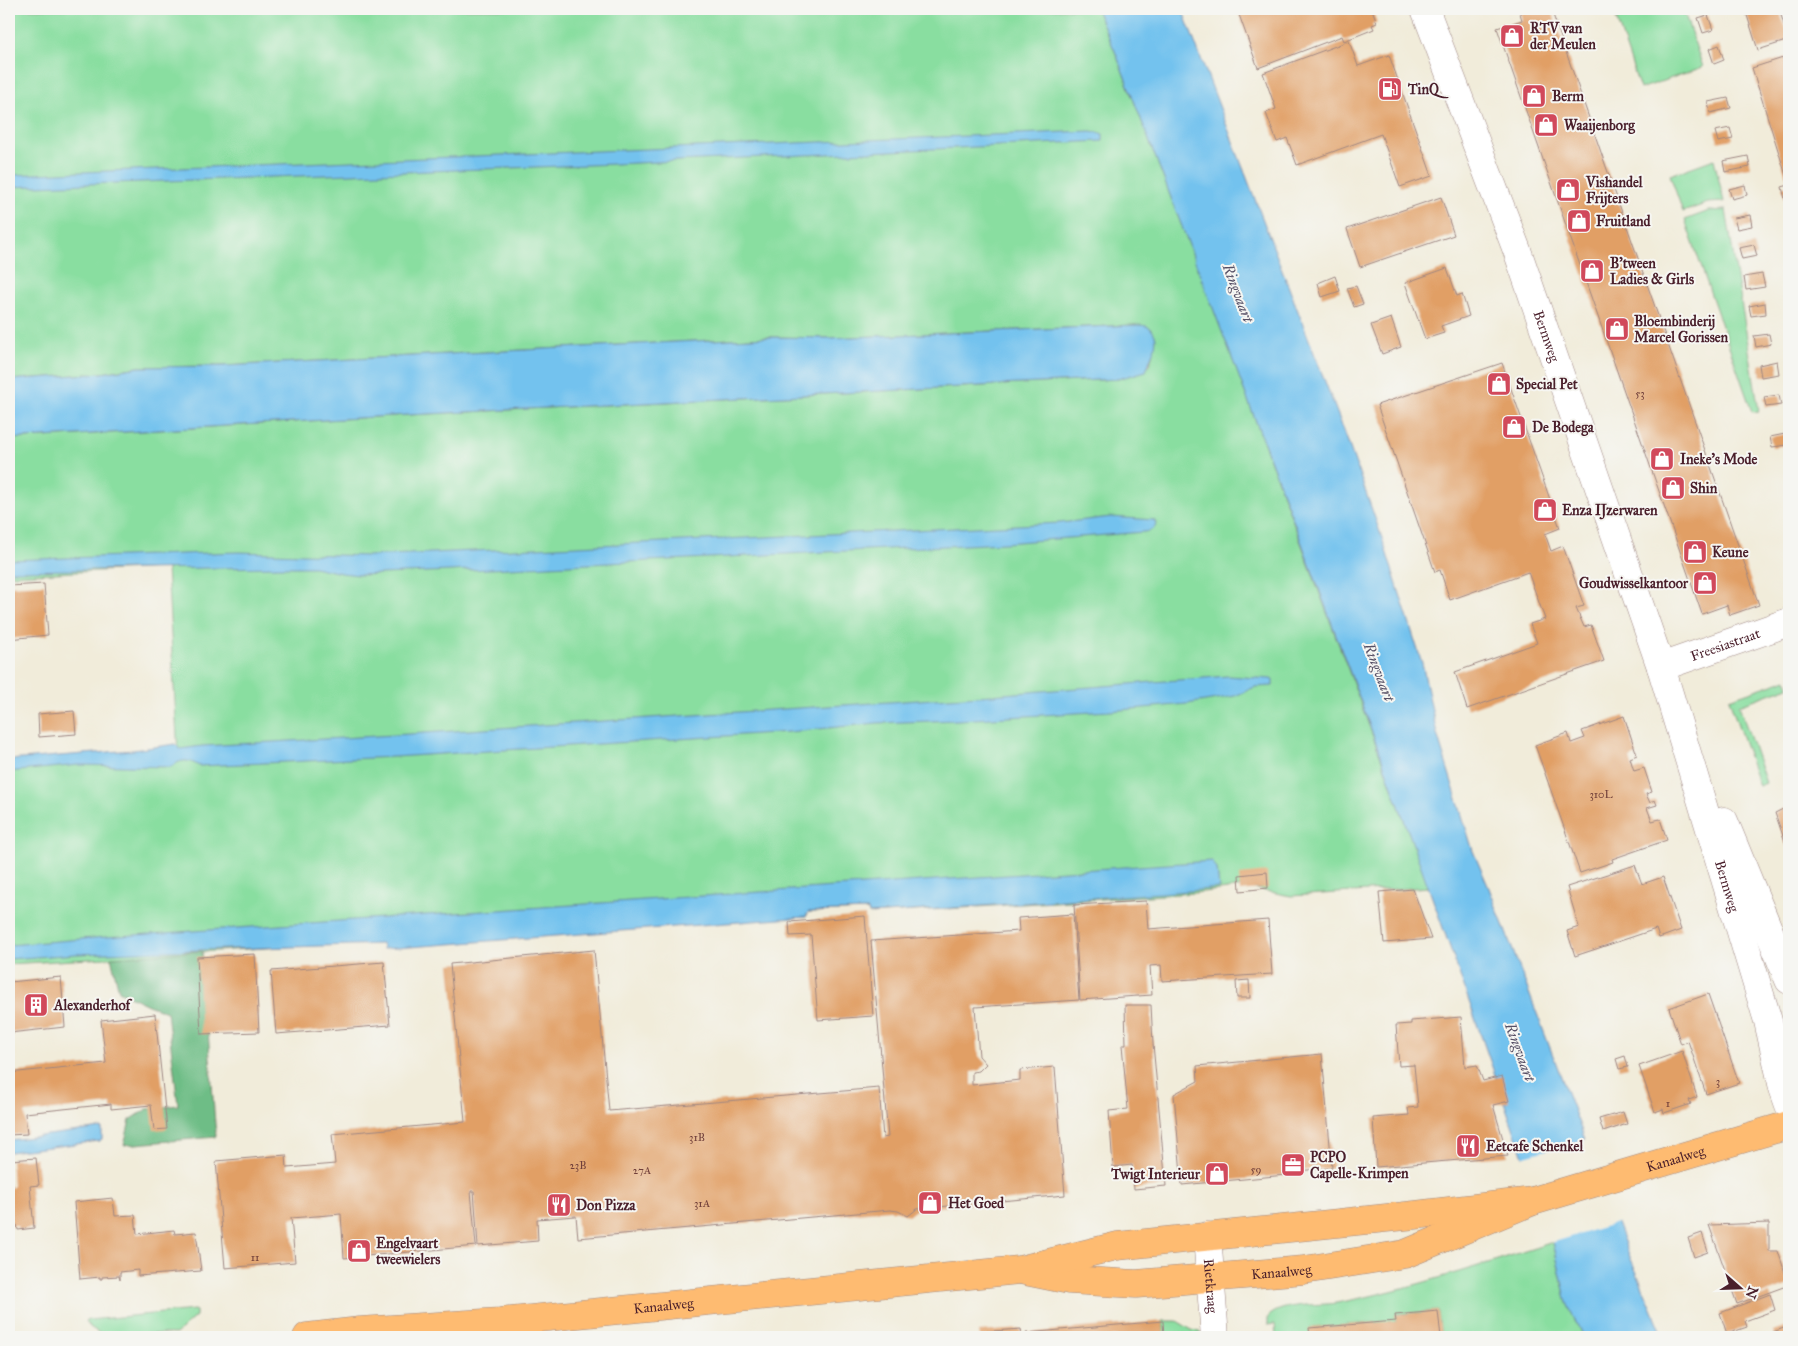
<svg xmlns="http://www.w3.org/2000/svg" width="1798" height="1346" font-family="'IM FELL Great Primer',serif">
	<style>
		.green { fill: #89dea0; stroke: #6a7e66 }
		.forest { fill: #6ebd86; stroke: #5c6e58 }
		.water { fill: #73c2ee; stroke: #5e708c }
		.pier { fill: #f1ecda }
		.building { fill: #e19f65 }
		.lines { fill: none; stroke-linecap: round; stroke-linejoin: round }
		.minor-casing { stroke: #9e8682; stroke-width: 29 }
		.major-casing { stroke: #9e8682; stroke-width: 29 }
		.minor { stroke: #fff; stroke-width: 28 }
		.major { stroke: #febb71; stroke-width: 28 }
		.labels { text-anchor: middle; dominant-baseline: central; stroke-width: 4; stroke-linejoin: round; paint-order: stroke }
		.number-label { font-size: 11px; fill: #703f3a }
		.poi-label { font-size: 14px; font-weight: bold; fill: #4a1f2b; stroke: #f6f6f2; text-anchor: start }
		.street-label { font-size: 14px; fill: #4a1f2b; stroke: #f6f6f2 }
		.water-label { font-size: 15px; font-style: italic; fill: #565066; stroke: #f6f6f2 }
	</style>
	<rect width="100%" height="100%" fill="#f6f6f2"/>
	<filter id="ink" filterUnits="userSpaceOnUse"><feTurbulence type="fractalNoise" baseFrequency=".02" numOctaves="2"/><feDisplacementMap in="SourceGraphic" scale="10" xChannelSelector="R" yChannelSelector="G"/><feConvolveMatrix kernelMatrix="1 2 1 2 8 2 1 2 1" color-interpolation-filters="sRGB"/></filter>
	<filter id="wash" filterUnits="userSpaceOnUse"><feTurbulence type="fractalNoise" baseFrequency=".0096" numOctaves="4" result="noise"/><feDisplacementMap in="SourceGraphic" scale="20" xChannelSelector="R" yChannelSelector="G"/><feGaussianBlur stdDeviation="1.12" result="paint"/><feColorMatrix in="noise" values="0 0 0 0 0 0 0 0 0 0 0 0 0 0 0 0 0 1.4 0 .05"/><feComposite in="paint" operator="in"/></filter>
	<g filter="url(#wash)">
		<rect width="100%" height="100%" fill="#f1ecda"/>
		<!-- green -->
		<g class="green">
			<path d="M9 9H1096L1115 51 1239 376 1429 887 1291 896 1245 887 1194 893 869 914 868 910 808 912 806 917 538 931 9 964V769L178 754 167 568 9 575V439L408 415 1118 379 1150 365 1156 338 1136 325 829 338 769 337 223 366 139 367 102 373 9 380Z"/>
			<path d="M1613 9H1683L1703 67 1640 89Z"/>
			<path d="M1714 159 1724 202 1708 203 1683 212 1670 175Z"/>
			<path d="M1726 210 1759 411 1752 412 1685 220 1709 211Z"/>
			<path d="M1787 679 1789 687 1739 705 1766 783 1759 786 1729 699Z"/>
			<path d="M1553 1242 1567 1303 1583 1337H1441L1438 1311 1396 1314V1321L1310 1328V1337H1276L1275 1324 1268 1325V1317C1282 1302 1318 1306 1337 1303 1411 1289 1482 1265 1553 1242Z"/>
			<path d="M194 1310 196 1311V1316L176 1334 99 1333 90 1327 86 1322 88 1320Z"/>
			<path d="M1163 1321H1177L1192 1330 1204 1333V1335L1164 1337Z"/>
		</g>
		<!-- forest -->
		<path class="forest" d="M202 951 216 1137 124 1145 130 1120 147 1109 178 1105 167 1012 148 1005 119 991 111 957Z"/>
		<!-- water -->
		<g class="water">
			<path d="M1096 9H1182L1344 431 1381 535 1422 663 1437 734 1473 851 1489 888 1628 1252 1664 1337H1583L1567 1303 1553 1242 1504 1102 1508 1101 1496 1078C1376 733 1245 392 1115 51Z"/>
			<path d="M1090 131 1098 132 1103 134V141L615 164 9 187V175Z"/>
			<path d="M1136 325C1148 325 1152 327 1156 338L1155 347 1146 371 1118 379 408 415 9 439V380L102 373 139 367 223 366 769 337 829 338Z"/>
			<path d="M1111 517 1154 520 1156 523C1155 529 1151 531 1144 532L1005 543 450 571 359 575 341 573 314 567H281L9 571V560L238 552 368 556 1060 523Z"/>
			<path d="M1228 676 1271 679 1273 680V686L1255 687 1235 696 1187 704 1110 711 958 720 877 723 789 732 394 757 199 766C188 759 181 759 171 767L79 765 9 772V760L133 750 175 744 180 749 202 746 394 735 979 696Z"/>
			<path d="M1212 861 1217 869 1219 888 1190 891 869 914 868 910 808 912 806 917 383 949 382 944 76 954 9 959V945L106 937Z"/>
			<path d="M102 1128V1139L100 1141 9 1152V1140Z"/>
		</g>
		<!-- pier -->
		<path class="pier" d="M1587 1139 1620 1222 1551 1243 1521 1157Z"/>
		<g id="blocks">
			<!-- building -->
			<g class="building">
				<path d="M1237 9H1372L1377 23 1372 25 1374 29 1344 41 1342 36 1258 68Z"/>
				<path d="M1523 9H1551L1759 605 1730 615 1727 605 1702 614 1497 28 1522 20 1519 10Z"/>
				<path d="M1745 9H1779L1789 40 1758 50Z"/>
				<path d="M1708 15 1713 30 1703 33 1698 18Z"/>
				<path d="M1349 41 1358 66 1389 55 1432 176 1400 187 1381 134 1297 165 1287 138 1277 142 1266 113 1276 109 1263 73Z"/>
				<path d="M1719 45 1724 60 1714 64 1709 49Z"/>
				<path d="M1786 57 1789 66V215L1782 187 1789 185 1752 68Z"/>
				<path d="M1728 98 1731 108 1710 113 1708 102Z"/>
				<path d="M1730 128 1733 139 1718 142 1715 131Z"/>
				<path d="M1748 156 1750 167 1725 172 1723 161Z"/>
				<path d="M1745 185 1747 195 1732 199 1729 189Z"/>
				<path d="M1441 197 1454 235 1360 267 1347 229Z"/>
				<path d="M1750 215 1752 226 1737 229 1734 218Z"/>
				<path d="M1754 245 1757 256 1742 259 1739 248Z"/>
				<path d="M1447 268 1457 296 1462 294 1469 316 1441 326 1444 333 1425 339 1405 283Z"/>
				<path d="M1762 274 1765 287 1746 290 1744 277Z"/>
				<path d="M1335 276 1340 291 1322 297 1318 283Z"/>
				<path d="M1356 286 1363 304 1354 307 1347 288Z"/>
				<path d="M1765 303 1766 314 1751 316 1749 306Z"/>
				<path d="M1391 318 1401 347 1382 354 1371 325Z"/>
				<path d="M1769 334 1771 344 1756 347 1754 336Z"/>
				<path d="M1777 361 1779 374 1761 377 1759 365Z"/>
				<path d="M1502 363 1560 528 1545 534 1551 551 1563 546 1584 606 1576 608 1584 627 1591 625 1604 661 1467 709 1455 672 1537 643 1530 624 1545 619 1528 572 1450 600 1440 570 1435 572 1377 405Z"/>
				<path d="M1779 395 1781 405 1766 407 1764 397Z"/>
				<path d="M1785 434 1788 445 1772 447 1770 437Z"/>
				<path d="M44 584 48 635 9 639V586Z"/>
				<path d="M74 711 76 734 39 737 38 714Z"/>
				<path d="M1624 716 1637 755 1630 758 1634 771 1644 768 1652 792 1646 794 1650 803 1655 800 1657 805 1647 808 1652 821 1660 819 1667 840 1612 859 1613 862 1580 873 1535 745 1568 733 1571 743 1585 738 1582 731Z"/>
				<path d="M1789 806V853L1775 813Z"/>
				<path d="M1635 865 1642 884 1663 877 1681 930 1659 938 1656 929 1575 956 1567 931 1579 927 1567 887Z"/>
				<path d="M1267 872 1268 888 1240 891 1239 875Z"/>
				<path d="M1413 889 1431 939 1384 943 1379 892Z"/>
				<path d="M1146 901 1148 929 1268 920 1272 974 1162 981 1161 965 1150 966 1152 995 1080 1000 1074 905Z"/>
				<path d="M1073 914 1079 1000 975 1007 979 1056 986 1064 979 1071 972 1072V1085L1020 1080V1070L1055 1067 1065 1195 917 1209 908 1216 898 1211 890 1210 578 1238 576 1216 537 1219 538 1241 478 1246 474 1191H471L476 1246 344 1258 341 1214 291 1218 295 1262 225 1268 216 1161 286 1155 287 1168 335 1164 332 1134 465 1122 450 964 594 950 609 1111 879 1088 883 1138 888 1137 871 941 1019 931 1018 918Z"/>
				<path d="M865 916 873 1016 818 1020 811 935 790 936 789 922Z"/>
				<path d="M255 954 259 1032 201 1034 197 957Z"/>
				<path d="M384 962 390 1025 276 1034 271 971Z"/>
				<path d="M61 977 65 1027 9 1033V982Z"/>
				<path d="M1249 980 1250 998H1237L1236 981Z"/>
				<path d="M1708 994 1739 1083 1706 1094 1688 1041 1681 1044 1669 1008Z"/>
				<path d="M1125 1005H1151L1153 1044 1166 1186 1134 1189 1132 1165 1113 1167 1109 1111 1128 1109 1122 1045H1126Z"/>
				<path d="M155 1014 167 1129 154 1130 151 1105 111 1109V1104L25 1113 27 1134 9 1135V1073L106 1063 101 1020Z"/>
				<path d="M1461 1017 1465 1067 1477 1065 1483 1081 1502 1076 1509 1101 1493 1105 1508 1156 1376 1167 1373 1118 1409 1115 1408 1108 1418 1107 1414 1065 1399 1066 1396 1025 1411 1024V1021Z"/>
				<path d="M1682 1051 1697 1097 1689 1100 1691 1104 1664 1113 1663 1109 1655 1112 1639 1066Z"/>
				<path d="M1322 1054 1332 1168 1296 1171V1174L1182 1185 1174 1094 1198 1081 1197 1066Z"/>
				<path d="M1625 1056 1628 1067 1619 1069 1616 1059Z"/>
				<path d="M1623 1112 1627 1124 1603 1132 1599 1119Z"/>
				<path d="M36 1158 39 1185 30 1186 34 1228 18 1230 17 1225 9 1226V1188L13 1187 11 1160Z"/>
				<path d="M113 1198 115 1216 135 1215 137 1234 174 1230 175 1234 196 1232 201 1271 138 1276V1270L120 1272V1280L119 1276 102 1277V1279H100V1277L80 1279 74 1202Z"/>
				<path d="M1769 1223V1251H1778L1789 1285 1737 1304 1709 1225Z"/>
				<path d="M1702 1233 1708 1252 1694 1257 1688 1238Z"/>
				<path d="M1770 1294 1775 1310 1745 1321 1747 1327 1727 1334 1720 1313Z"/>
				<path d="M1438 1311 1441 1337H1310L1309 1328 1396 1321 1395 1315Z"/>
				<path d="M1163 1321 1164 1337H1026V1333Z"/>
				<path d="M1789 1326V1337H1775L1773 1332Z"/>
				<path d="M1021 1329 1022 1337H980L979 1332Z"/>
			</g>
		</g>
	</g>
	<g filter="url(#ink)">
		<use href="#blocks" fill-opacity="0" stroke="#9e8682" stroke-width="1"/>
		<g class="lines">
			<defs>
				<g id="minor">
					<path id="s1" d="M1425 9 1518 253 1661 667 1768 1021 1783 1088 1789 1105"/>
					<path id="s2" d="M1661 667 1789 622"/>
					<path d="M1724 821 1789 980"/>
					<path id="s3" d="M1207 1236 1215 1337"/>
				</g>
				<g id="major">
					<path id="s4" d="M1025 1271 1069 1280 1136 1284 1304 1270 1405 1254 1533 1201 1789 1125"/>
					<path id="s5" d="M307 1337 360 1331 500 1322 1019 1270 1117 1246 1415 1215 1533 1201"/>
				</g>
			</defs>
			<!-- minor casing -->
			<use href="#minor" class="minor-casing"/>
			<!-- major casing -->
			<use href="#major" class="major-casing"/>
			<!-- minor -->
			<use href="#minor" class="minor"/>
			<!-- major -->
			<use href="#major" class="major"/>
		</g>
	</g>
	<!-- icons -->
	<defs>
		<symbol id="shop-square" viewBox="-11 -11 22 22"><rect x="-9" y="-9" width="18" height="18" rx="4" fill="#d1495b" stroke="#f6f6f2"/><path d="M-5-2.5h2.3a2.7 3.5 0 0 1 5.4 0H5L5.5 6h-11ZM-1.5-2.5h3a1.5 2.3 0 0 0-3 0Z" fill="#fff"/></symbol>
		<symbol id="fuel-square" viewBox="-11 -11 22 22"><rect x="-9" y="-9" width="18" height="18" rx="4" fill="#d1495b" stroke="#f6f6f2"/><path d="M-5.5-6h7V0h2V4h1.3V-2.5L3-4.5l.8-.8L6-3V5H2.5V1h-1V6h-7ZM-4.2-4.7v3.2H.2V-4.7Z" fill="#fff"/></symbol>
		<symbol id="building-square" viewBox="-11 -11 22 22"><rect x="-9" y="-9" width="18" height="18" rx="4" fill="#d1495b" stroke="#f6f6f2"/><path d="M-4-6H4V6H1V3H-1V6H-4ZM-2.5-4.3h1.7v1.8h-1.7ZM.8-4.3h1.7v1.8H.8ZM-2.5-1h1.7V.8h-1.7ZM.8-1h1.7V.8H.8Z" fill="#fff"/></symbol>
		<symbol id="restaurant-square" viewBox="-11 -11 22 22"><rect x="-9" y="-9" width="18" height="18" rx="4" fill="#d1495b" stroke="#f6f6f2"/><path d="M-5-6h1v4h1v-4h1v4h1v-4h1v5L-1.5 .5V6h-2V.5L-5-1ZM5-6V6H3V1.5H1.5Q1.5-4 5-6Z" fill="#fff"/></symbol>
		<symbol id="office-square" viewBox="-11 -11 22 22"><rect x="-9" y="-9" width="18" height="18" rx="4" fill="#d1495b" stroke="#f6f6f2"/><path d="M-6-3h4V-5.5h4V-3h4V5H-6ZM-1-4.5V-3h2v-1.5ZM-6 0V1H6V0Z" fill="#fff"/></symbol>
	</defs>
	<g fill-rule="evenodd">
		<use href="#shop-square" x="1498" y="22" width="28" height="28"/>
		<use href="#fuel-square" x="1376" y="75" width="28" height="28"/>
		<use href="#shop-square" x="1520" y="82" width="28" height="28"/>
		<use href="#shop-square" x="1532" y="111" width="28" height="28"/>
		<use href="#shop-square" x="1554" y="176" width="28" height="28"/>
		<use href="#shop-square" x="1565" y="207" width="28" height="28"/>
		<use href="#shop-square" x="1578" y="257" width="28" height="28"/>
		<use href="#shop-square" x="1603" y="315" width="28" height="28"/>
		<use href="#shop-square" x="1485" y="370" width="28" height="28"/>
		<use href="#shop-square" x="1500" y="413" width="28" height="28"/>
		<use href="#shop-square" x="1648" y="445" width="28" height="28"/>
		<use href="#shop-square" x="1659" y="474" width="28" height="28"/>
		<use href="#shop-square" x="1531" y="496" width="28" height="28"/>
		<use href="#shop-square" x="1681" y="538" width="28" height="28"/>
		<use href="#shop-square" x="1691" y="569" width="28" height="28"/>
		<use href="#building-square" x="22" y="991" width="28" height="28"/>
		<use href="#restaurant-square" x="1454" y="1132" width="28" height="28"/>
		<use href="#office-square" x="1279" y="1151" width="28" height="28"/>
		<use href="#shop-square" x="1203" y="1160" width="28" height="28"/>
		<use href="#shop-square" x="916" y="1189" width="28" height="28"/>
		<use href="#restaurant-square" x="545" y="1191" width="28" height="28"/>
		<use href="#shop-square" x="345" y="1237" width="28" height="28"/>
	</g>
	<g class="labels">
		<!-- number labels -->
		<g class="number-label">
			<text x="1640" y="393">53</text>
			<text x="1601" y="794">310L</text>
			<text x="1718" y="1081">3</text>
			<text x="1668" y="1103">1</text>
			<text x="697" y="1137">31B</text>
			<text x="578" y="1165">23B</text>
			<text x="1256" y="1169">59</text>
			<text x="642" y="1170">27A</text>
			<text x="702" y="1203">31A</text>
			<text x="255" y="1257">11</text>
		</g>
		<!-- poi labels -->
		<g class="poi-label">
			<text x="1530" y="28">RTV van<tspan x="1530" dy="16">der Meulen</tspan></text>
			<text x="1408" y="89">TinQ</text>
			<text x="1552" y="96">Berm</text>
			<text x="1564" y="125">Waaijenborg</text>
			<text x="1586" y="182">Vishandel<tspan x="1586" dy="16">Frijters</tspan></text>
			<text x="1596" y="221">Fruitland</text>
			<text x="1610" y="263">B'tween<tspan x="1610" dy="16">Ladies &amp; Girls</tspan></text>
			<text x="1634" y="321">Bloembinderij<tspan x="1634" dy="16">Marcel Gorissen</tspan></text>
			<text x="1516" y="384">Special Pet</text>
			<text x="1532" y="427">De Bodega</text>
			<text x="1680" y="459">Ineke's Mode</text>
			<text x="1690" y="488">Shin</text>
			<text x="1562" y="510">Enza IJzerwaren</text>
			<text x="1712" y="552">Keune</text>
			<text x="1688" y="583" text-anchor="end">Goudwisselkantoor</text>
			<text x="54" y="1005">Alexanderhof</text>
			<text x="1486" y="1146">Eetcafe Schenkel</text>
			<text x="1310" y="1157">PCPO<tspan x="1310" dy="16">Capelle-Krimpen</tspan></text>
			<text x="1200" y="1174" text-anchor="end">Twigt Interieur</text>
			<text x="948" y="1203">Het Goed</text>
			<text x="576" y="1205">Don Pizza</text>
			<text x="376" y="1243">Engelvaart<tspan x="376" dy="16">tweewielers</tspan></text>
		</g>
		<!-- street labels -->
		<g class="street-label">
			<text stroke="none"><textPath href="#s1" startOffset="349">Bermweg</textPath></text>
			<text stroke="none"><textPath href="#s2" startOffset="68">Freesiastraat</textPath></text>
			<text stroke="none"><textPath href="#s1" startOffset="928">Bermweg</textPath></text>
			<text stroke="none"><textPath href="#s4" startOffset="670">Kanaalweg</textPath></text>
			<text stroke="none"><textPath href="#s4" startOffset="258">Kanaalweg</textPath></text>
			<text stroke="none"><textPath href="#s3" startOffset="50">Rietkraag</textPath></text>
			<text stroke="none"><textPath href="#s5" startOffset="358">Kanaalweg</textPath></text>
		</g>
		<!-- water labels -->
		<g class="water-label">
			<text transform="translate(1238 293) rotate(69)">Ringvaart</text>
			<text transform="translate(1379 672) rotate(69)">Ringvaart</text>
			<text transform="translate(1520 1052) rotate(70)">Ringvaart</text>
		</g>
	</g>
	<!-- margin -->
	<rect width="1798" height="1346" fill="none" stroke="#f6f6f2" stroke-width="30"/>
	<!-- north arrow -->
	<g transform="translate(1740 1288) rotate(110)" stroke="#f6f6f2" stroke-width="4" paint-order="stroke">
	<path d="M0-4L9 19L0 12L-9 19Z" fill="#4a1f2b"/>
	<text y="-8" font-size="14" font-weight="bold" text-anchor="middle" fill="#4a1f2b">N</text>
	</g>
</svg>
